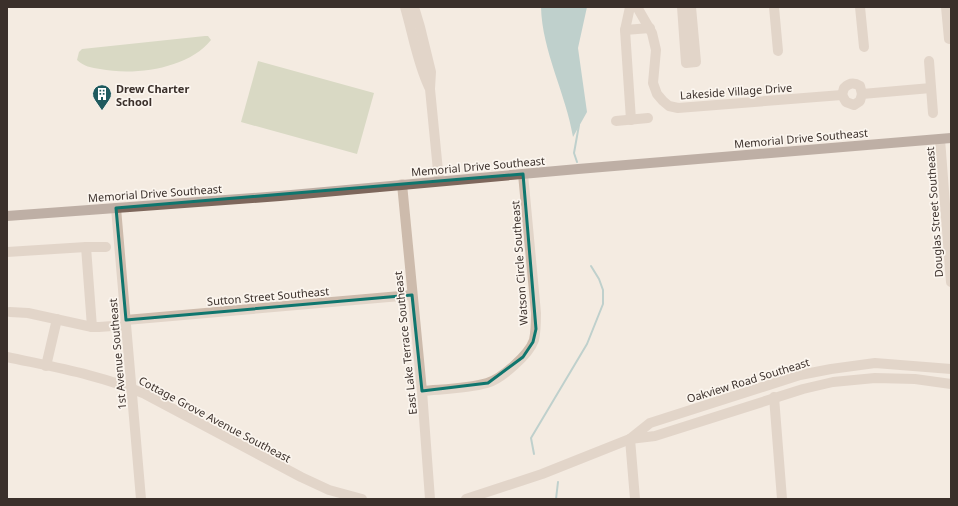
<svg xmlns="http://www.w3.org/2000/svg" width="958" height="506" font-family="'Noto Sans',sans-serif">
	<style>
		.green { fill: #b8c4a0 }
		.water { fill: #7fb0b2 }
		.lines { fill: none; stroke-linecap: round; stroke-linejoin: round }
		.stream { stroke: #7fb0b2; stroke-width: 2 }
		.minor { stroke: #cdbbac; stroke-width: 10 }
		.major { stroke: #7d675c; stroke-width: 10 }
		.marked { fill: none; stroke: #0f766e; stroke-width: 3; stroke-linejoin: round }
		.labels { text-anchor: middle; dominant-baseline: central; stroke-width: 3.5; stroke-linejoin: round; paint-order: stroke }
		.poi-label { font-size: 11px; font-weight: bold; fill: #3b302b; stroke: #fbf5ee; text-anchor: start }
		.street-label { font-size: 11px; fill: #3b302b; stroke: #fbf5ee }
	</style>
	<rect width="100%" height="100%" fill="#f4ebe1"/>
	<!-- green -->
	<g class="green">
		<path d="M205 36H208L211 40C188 69 134 76 100 69 92 68 83 66 77 60L79 52 82 49Z"/>
		<path d="M258 61 374 93 357 154 241 122Z"/>
	</g>
	<!-- water -->
	<path class="water" d="M541 7H587L578 48 587 112 573 137C566 94 542 51 541 7Z"/>
	<g class="lines">
		<!-- stream -->
		<g class="stream">
			<path d="M577 162 574 153 579 125"/>
			<path d="M534 454 531 438 587 344 603 304V290L599 279 591 266"/>
			<path d="M556 499 558 482"/>
		</g>
		<!-- minor -->
		<g class="minor">
			<path d="M405 7C413 34 417 62 429 87"/>
			<path d="M414 7 420 27 431 72 430 89 439 181"/>
			<path d="M630 7 625 30 631 120"/>
			<path d="M637 7 652 33 656 50 653 83 657 94 663 101 669 106 678 108 842 95 846 102 854 105 860 101 862 94 931 88"/>
			<path d="M682 7 686 63 696 62 691 7"/>
			<path d="M774 7 778 51"/>
			<path d="M860 7 864 47"/>
			<path d="M946 7 949 39"/>
			<path d="M625 30 650 28"/>
			<path d="M929 61 933 113"/>
			<path d="M842 95 844 88C849 83 854 82 860 86L862 94"/>
			<path d="M616 121 648 118"/>
			<path d="M940 139 951 282"/>
			<path d="M402 184 422 391 430 499"/>
			<path d="M116 208 141 499"/>
			<path d="M86 247 92 327"/>
			<path d="M7 252 86 247H106"/>
			<path d="M10 312 28 313 92 327H99L126 325"/>
			<path d="M126 320 412 295"/>
			<path d="M7 357C53 367 101 375 145 394L301 477 329 490 362 499"/>
			<path d="M46 366 57 319"/>
			<path d="M422 391C443 389 466 389 487 383 501 379 529 355 534 340 536 331 536 322 536 313L523 174"/>
			<path d="M774 397 782 499"/>
			<path d="M630 439 655 436 803 389 833 382 875 378 915 379 951 384"/>
			<path d="M630 439 635 499"/>
			<path d="M466 499 542 474 630 439 650 423 800 375 831 369 875 363 951 369"/>
		</g>
		<!-- major -->
		<path class="major" d="M7 216 280 196 578 169 951 138"/>
	</g>
	<!-- marked area -->
	<path d="M0 0H958V506H0ZM523 174 536 329 533 342 523 357 488 383 422 391 412 295 126 320 116 208Z" fill="#f4ebe1" fill-opacity=".55" fill-rule="evenodd"/>
	<path class="marked" d="M523 174 536 329 533 342 523 357 488 383 422 391 412 295 126 320 116 208Z"/>
	<!-- icons -->
	<defs>
		<symbol id="building-pin" viewBox="-11 -11 22 30"><path d="M0 17L-7.5 6A9.5 9.5 0 1 1 7.5 6Z" fill="#1f5a5e" stroke="#fbf5ee"/><path d="M-4-6H4V6H1V3H-1V6H-4ZM-2.5-4.3h1.7v1.8h-1.7ZM.8-4.3h1.7v1.8H.8ZM-2.5-1h1.7V.8h-1.7ZM.8-1h1.7V.8H.8Z" fill="#fff"/></symbol>
	</defs>
	<g fill-rule="evenodd">
		<use href="#building-pin" x="91" y="83" width="22" height="30"/>
	</g>
	<g class="labels">
		<!-- poi labels -->
		<g class="poi-label">
			<text x="116" y="88">Drew Charter<tspan x="116" dy="13">School</tspan></text>
		</g>
		<!-- street labels -->
		<g class="street-label">
			<text transform="translate(736 91) rotate(-4)">Lakeside Village Drive</text>
			<text transform="translate(801 138) rotate(-5)">Memorial Drive Southeast</text>
			<text transform="translate(478 166) rotate(-5)">Memorial Drive Southeast</text>
			<text transform="translate(155 193) rotate(-4)">Memorial Drive Southeast</text>
			<text transform="translate(934 212) rotate(-94)">Douglas Street Southeast</text>
			<text transform="translate(519 263) rotate(-94)">Watson Circle Southeast</text>
			<text transform="translate(268 296) rotate(-5)">Sutton Street Southeast</text>
			<text transform="translate(405 343) rotate(-96)">East Lake Terrace Southeast</text>
			<text transform="translate(117 354) rotate(-95)">1st Avenue Southeast</text>
			<text transform="translate(748 380) rotate(-17)">Oakview Road Southeast</text>
			<text transform="translate(215 419) rotate(28)">Cottage Grove Avenue Southeast</text>
		</g>
	</g>
	<!-- border -->
	<rect width="958" height="506" fill="none" stroke="#3b302b" stroke-width="16"/>
</svg>
